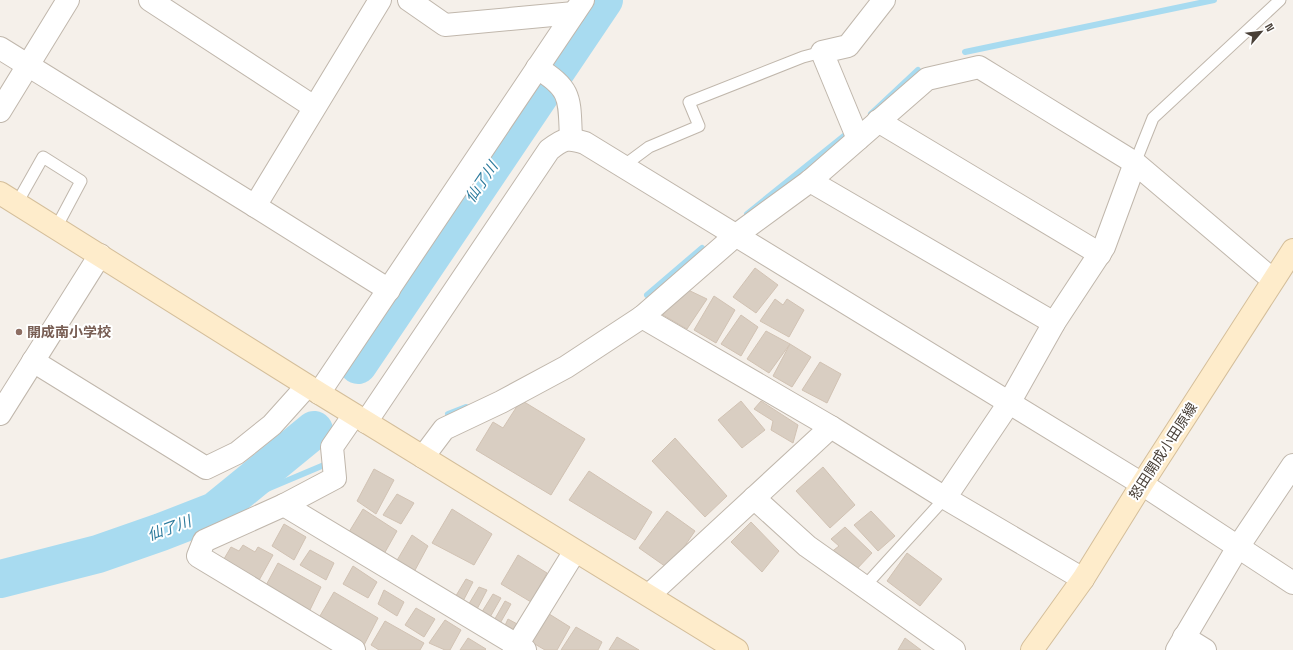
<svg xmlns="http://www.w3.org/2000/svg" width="1293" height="650" font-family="'Space Grotesk','Noto Sans JP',sans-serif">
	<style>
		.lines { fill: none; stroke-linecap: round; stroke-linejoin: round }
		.stream { stroke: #a8dbf0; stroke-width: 6 }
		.river { stroke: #a8dbf0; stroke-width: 38 }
		.building { fill: #d9cec2; stroke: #d1c2b3 }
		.lane-casing { stroke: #c0b7ac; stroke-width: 13 }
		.street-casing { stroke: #c0b7ac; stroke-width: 24 }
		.secondary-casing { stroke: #d4be9a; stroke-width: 24 }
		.lane { stroke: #fff; stroke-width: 11 }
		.street { stroke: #fff; stroke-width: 22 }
		.secondary { stroke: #feeccb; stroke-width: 22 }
		.education-dot { fill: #8d6e63; stroke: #fff; stroke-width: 1.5 }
		.labels { text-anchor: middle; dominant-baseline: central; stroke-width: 4; stroke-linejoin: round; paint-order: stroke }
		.education-label { font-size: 14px; font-weight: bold; fill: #785e54; stroke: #fff; text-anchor: start }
		.street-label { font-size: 14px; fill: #494038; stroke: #fff }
		.water-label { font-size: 15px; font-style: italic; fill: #2c7a9c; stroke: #fff }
	</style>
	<rect width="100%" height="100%" fill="#f5f0ea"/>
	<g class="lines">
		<!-- stream -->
		<g class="stream">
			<path d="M965 52 1214 0"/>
			<path d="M871 114 918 70"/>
			<path d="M747 214 850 131"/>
			<path d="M647 295 702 248"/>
			<path d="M448 414 466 407"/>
			<path d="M215 511 324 465"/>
		</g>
		<!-- river -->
		<g class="river">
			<path d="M358 365 604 0"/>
			<path d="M0 579 98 554 161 532 215 511 314 430"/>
		</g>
	</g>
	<!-- building -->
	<g class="building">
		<path d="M755 268 778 285 756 313 733 297Z"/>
		<path d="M684 288 707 299 687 329 663 315Z"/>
		<path d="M714 296 735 310 716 343 694 330Z"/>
		<path d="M775 299 783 305 787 299 804 310 789 337 760 321Z"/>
		<path d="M741 315 758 327 741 356 721 344Z"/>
		<path d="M766 331 790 344 769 373 747 359Z"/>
		<path d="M790 344 811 357 792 387 773 376Z"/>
		<path d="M820 362 841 374 827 403 802 390Z"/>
		<path d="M521 400 585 439 551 495 476 450 493 422 503 428Z"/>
		<path d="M741 401 765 430 742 448 718 420Z"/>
		<path d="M761 401 798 425 793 443 771 430 773 421 754 409Z"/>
		<path d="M675 438 727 496 705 517 652 461Z"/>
		<path d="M823 467 855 505 830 528 796 491Z"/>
		<path d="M374 469 394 480 376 514 357 501Z"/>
		<path d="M589 471 652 512 635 540 569 500Z"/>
		<path d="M397 494 414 503 401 524 383 515Z"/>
		<path d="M363 509 397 531 384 554 349 532Z"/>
		<path d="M452 509 492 534 474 565 432 543Z"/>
		<path d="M667 511 695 531 669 569 639 548Z"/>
		<path d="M871 511 895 536 878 551 854 525Z"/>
		<path d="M751 522 779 551 762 572 731 542Z"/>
		<path d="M284 524 306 537 294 560 272 546Z"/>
		<path d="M845 527 872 553 854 572 830 553 839 546 831 539Z"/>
		<path d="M412 535 428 546 414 572 396 562Z"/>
		<path d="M243 545 255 552 258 547 273 555 257 584 221 564 231 547 239 551Z"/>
		<path d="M310 550 334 563 326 580 300 565Z"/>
		<path d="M907 553 942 579 920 606 887 581Z"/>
		<path d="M518 555 547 573 531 602 501 584Z"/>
		<path d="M278 563 321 587 308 614 264 589Z"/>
		<path d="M353 566 377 582 368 598 343 584Z"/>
		<path d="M466 579 473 582 462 603 454 599Z"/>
		<path d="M479 587 487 590 476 611 467 607Z"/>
		<path d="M384 590 404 602 397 616 378 604Z"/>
		<path d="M334 592 378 618 363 647 317 621Z"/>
		<path d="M493 594 501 598 489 619 480 615Z"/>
		<path d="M505 601 511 604 498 627 492 624Z"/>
		<path d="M416 608 435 619 424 637 405 625Z"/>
		<path d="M546 612 570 627 557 650H545L528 640Z"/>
		<path d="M508 619 519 625 513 636 502 632Z"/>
		<path d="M445 620 461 630 450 650H445L429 643Z"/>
		<path d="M385 621 424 643 420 650H379L371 645Z"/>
		<path d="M576 627 602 642 598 650H561Z"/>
		<path d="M617 637 639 650H609Z"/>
		<path d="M468 638 486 649 485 650H460Z"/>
		<path d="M905 638 921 650H898Z"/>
	</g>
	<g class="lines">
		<defs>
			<g id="lane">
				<path d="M1135 163 1153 118 1280 0"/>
				<path d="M622 167 649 147 699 126 689 102 803 57 822 52"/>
				<path d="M17 203 43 157 81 181 56 228"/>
				<path d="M864 587 945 498"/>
			</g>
			<g id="street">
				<path d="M150 0 314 107"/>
				<path d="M409 0 445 25 574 13"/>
				<path d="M0 48 255 206 380 0"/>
				<path d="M537 68C573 89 569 100 571 138"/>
				<path d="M0 111 68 0"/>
				<path d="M878 121 1100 254"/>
				<path d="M858 139 822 52 848 46 884 0"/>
				<path d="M810 181 1054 323"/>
				<path d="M255 206 389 290"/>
				<path d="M642 317 831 427"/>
				<path d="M33 361 206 468 237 453 272 425 307 386"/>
				<path d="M319 393 583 0"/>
				<path d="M0 414 100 255"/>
				<path d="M366 422 549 150C563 139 567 137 585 143L1142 484 1293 583"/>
				<path d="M423 457 444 429 501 402 566 367 642 317 735 236 810 181 927 79 979 67 1135 163 1273 280"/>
				<path d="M754 498 807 546 954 650"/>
				<path d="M945 498 1009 403 1054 323 1104 247 1135 163"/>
				<path d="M284 505 525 650"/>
				<path d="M649 595 831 427 945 498 1083 579"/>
				<path d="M1184 637 1205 650"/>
				<path d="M354 650 198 556 204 541 284 505 335 478 332 447 354 415"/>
				<path d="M514 650 575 551"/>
				<path d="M1177 650 1238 547 1293 465"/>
			</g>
			<g id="secondary">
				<path d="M0 193 319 393 737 650"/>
				<path d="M1032 650 1083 579 1142 484 1293 250"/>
			</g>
		</defs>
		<!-- lane casing -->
		<use href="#lane" class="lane-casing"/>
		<!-- street casing -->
		<use href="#street" class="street-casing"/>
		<!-- secondary casing -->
		<use href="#secondary" class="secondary-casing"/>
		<!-- lane -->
		<use href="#lane" class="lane"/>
		<!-- street -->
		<use href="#street" class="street"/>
		<!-- secondary -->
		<use href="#secondary" class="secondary"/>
	</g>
	<!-- markers -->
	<circle class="education-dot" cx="19" cy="332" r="4"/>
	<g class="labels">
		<!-- education labels -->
		<g class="education-label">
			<text x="27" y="332">開成南小学校</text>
		</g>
		<!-- street labels -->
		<g class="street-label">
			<text transform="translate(1163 451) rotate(-57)">怒田開成小田原線</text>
		</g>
		<!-- water labels -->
		<g class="water-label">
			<text transform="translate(481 182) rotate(-56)">仙了川</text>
			<text transform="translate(169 528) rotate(-20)">仙了川</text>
		</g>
	</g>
	<!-- north arrow -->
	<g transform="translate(1261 32) rotate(62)" stroke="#ffffff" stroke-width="3" paint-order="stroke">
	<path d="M0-3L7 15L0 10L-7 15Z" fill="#494038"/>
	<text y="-6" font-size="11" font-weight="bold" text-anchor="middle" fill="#494038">N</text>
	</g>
</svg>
